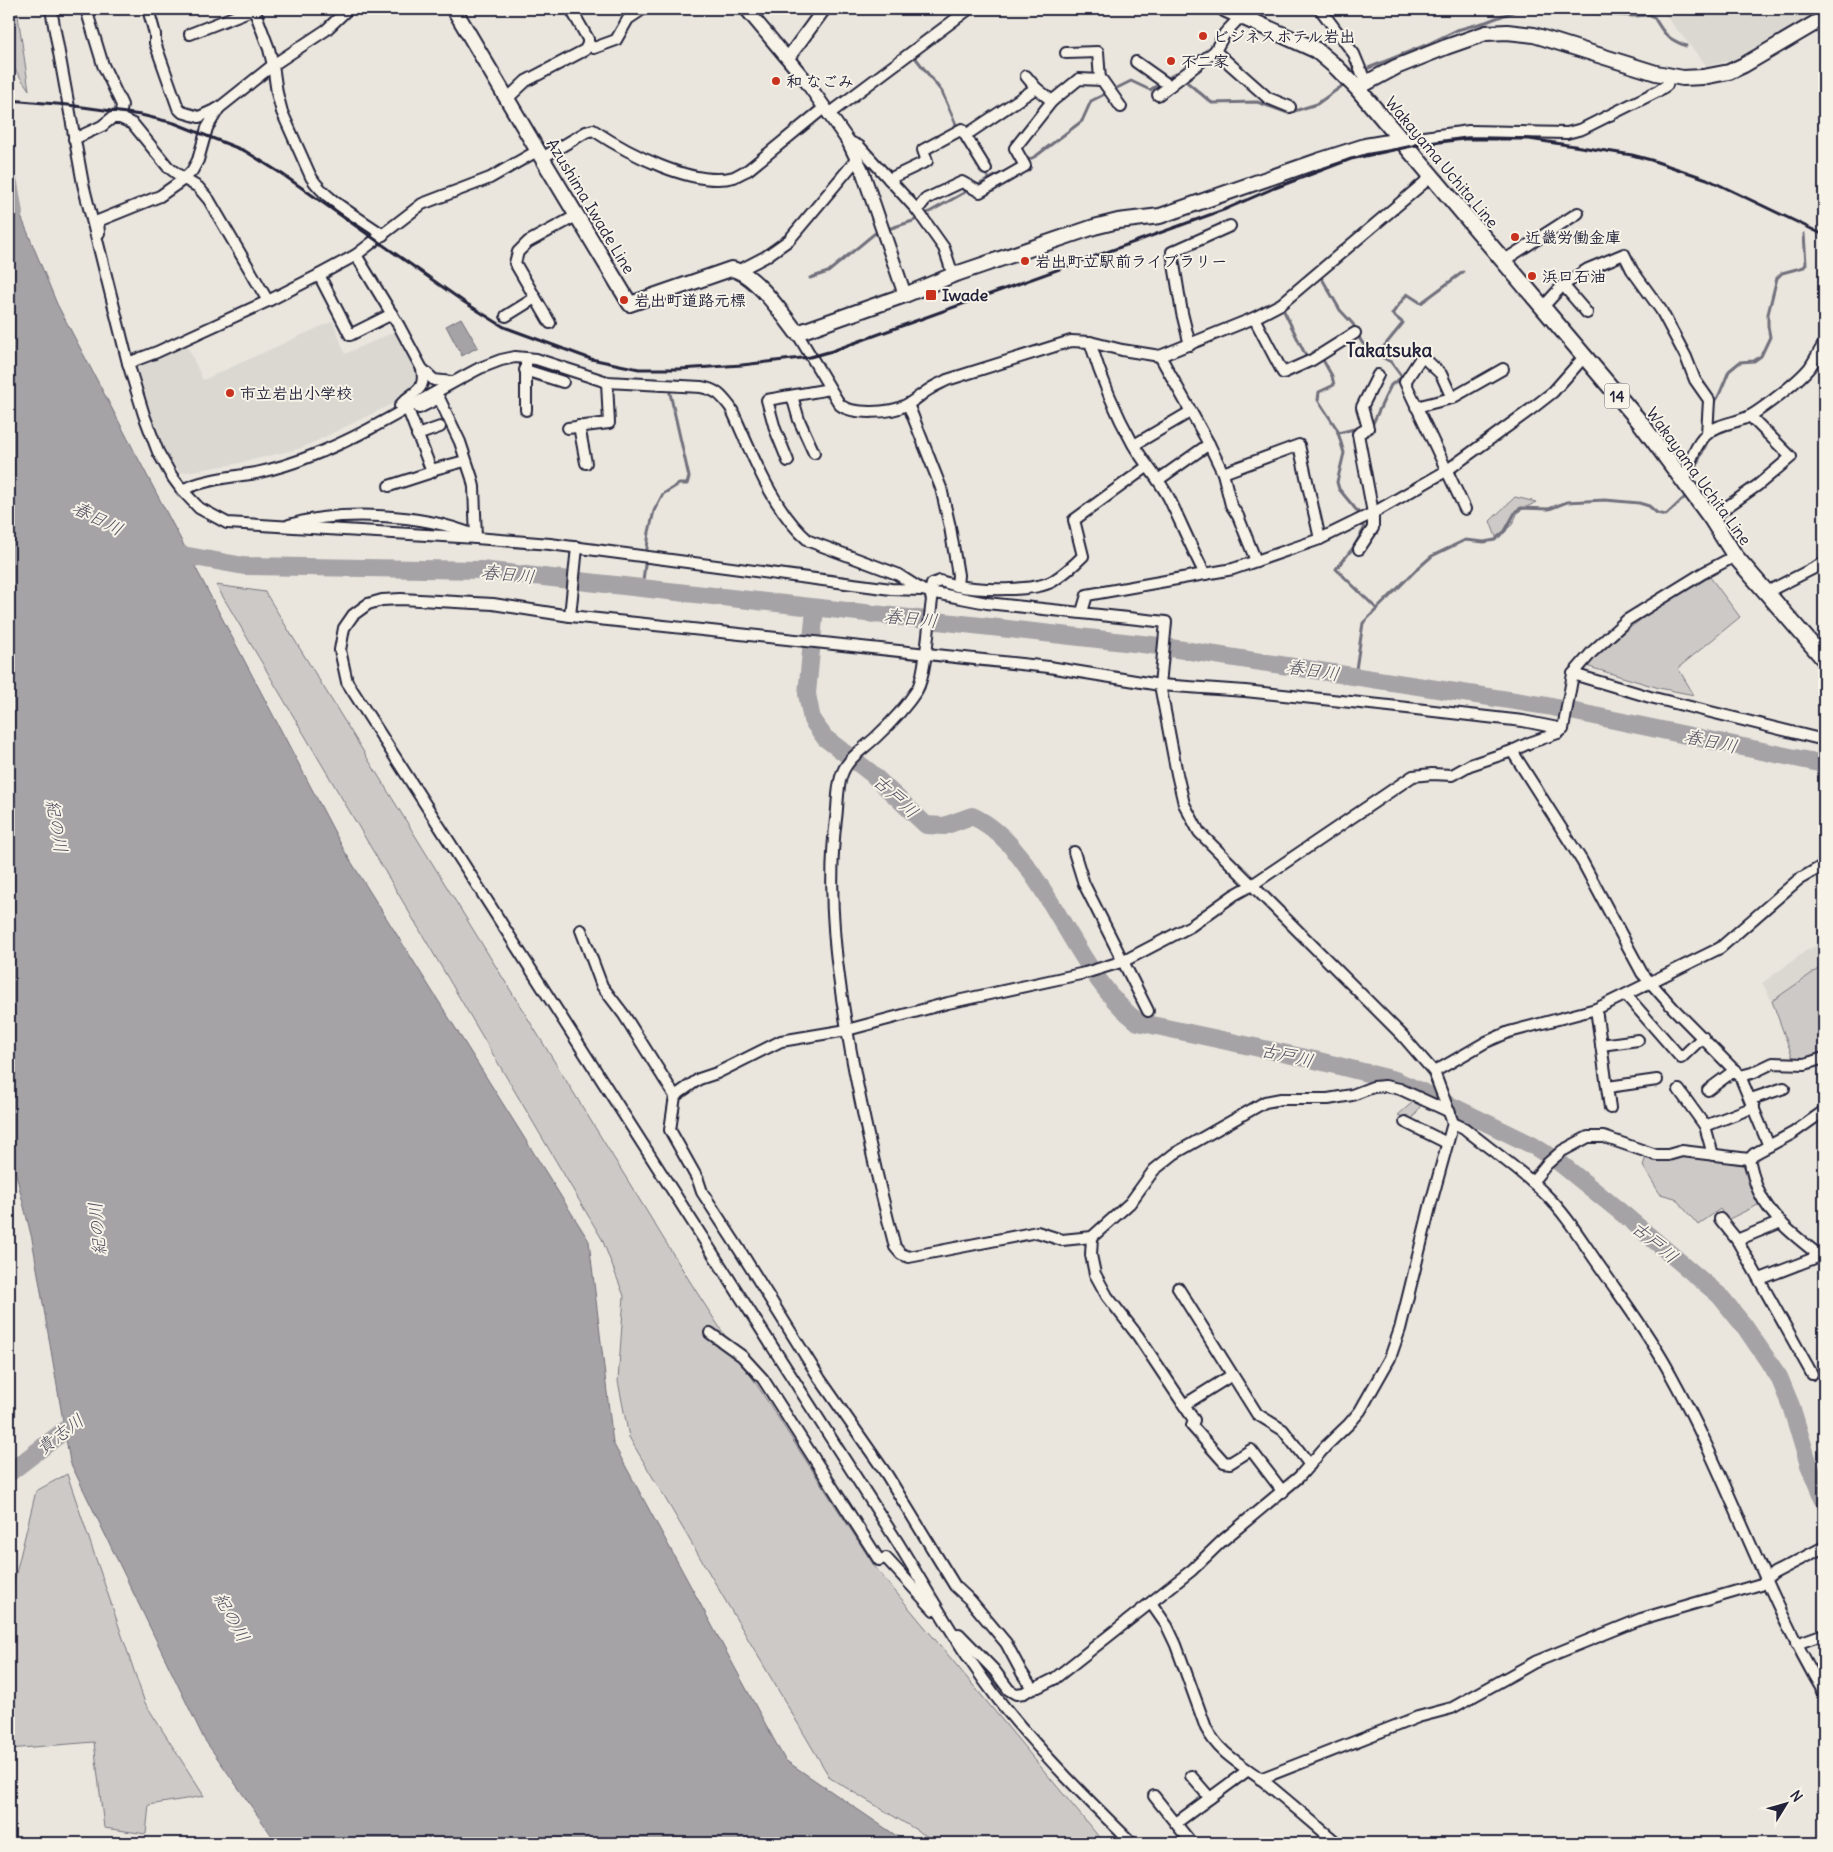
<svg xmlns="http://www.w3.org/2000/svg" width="1833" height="1852" font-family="Delius,'Klee One',sans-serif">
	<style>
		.built { fill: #dbd8d2 }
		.green { fill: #cdc9c6; stroke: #787680 }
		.water { fill: #a6a3a6; stroke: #716f7b }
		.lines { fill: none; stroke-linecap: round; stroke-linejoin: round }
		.stream { stroke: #716f7b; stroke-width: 3 }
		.river { stroke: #a6a3a6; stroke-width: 18 }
		.minor-casing { stroke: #22223b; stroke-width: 14 }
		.tertiary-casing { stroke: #22223b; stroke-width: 16 }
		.secondary-casing { stroke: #22223b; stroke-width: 18 }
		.primary-casing { stroke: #22223b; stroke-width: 19 }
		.minor { stroke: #f7f3e8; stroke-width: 10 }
		.tertiary { stroke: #f7f3e8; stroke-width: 12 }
		.secondary { stroke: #f7f3e8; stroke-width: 14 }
		.primary { stroke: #f7f3e8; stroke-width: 15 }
		.rail { stroke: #22223b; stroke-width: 3 }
		.poi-dot { fill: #c8321e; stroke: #f7f3e8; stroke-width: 2 }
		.labels { text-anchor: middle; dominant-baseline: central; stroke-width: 4; stroke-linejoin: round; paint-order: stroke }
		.shield { fill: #f7f3e8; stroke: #62616f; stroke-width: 1 }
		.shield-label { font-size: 15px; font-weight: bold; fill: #22223b }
		.poi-label { font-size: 16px; font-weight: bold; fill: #22223b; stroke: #f7f3e8; text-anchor: start }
		.street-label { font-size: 16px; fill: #22223b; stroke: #f7f3e8 }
		.water-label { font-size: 18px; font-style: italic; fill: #504f60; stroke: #f7f3e8 }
		.quarter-label { font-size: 19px; font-weight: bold; fill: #22223b; stroke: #f7f3e8 }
	</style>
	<rect width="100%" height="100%" fill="#eae6de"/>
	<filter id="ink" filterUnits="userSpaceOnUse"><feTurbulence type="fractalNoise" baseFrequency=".02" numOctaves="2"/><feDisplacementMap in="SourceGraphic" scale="10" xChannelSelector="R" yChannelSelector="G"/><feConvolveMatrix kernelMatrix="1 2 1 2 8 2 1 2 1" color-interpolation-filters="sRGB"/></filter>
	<g filter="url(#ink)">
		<!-- built -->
		<g class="built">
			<path d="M1660 9H1823L1734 60 1707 66Z"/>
			<path d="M333 321 345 354 396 331 417 369 416 382 396 402 302 448 235 464 180 473 170 460 152 423 135 372 139 362 186 343 203 380Z"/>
			<path d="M1824 942V1055L1793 1058 1772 1001 1762 983 1807 950Z"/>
		</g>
		<!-- green -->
		<g class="green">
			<path d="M9 9H17L29 90 9 61Z"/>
			<path d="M1515 497 1536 502 1518 512 1512 525 1496 537 1490 521Z"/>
			<path d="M1710 577 1740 617 1678 668 1694 695 1659 688 1586 666 1624 632 1654 610Z"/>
			<path d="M216 585 265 592 694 1288 875 1567 1104 1843H938L830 1778 629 1437 618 1381 624 1296 602 1239Z"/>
			<path d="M1824 965V1055L1806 1059 1793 1058 1772 1001Z"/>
			<path d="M1414 1101 1421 1105 1411 1121 1398 1115Z"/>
			<path d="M1646 1156 1669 1159 1687 1156 1743 1165 1752 1186 1762 1203 1727 1220 1720 1209 1698 1225 1675 1198 1660 1194 1643 1166Z"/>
			<path d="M67 1474 145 1703 204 1796 149 1805 146 1834 104 1828 94 1742 9 1749V1602L36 1491Z"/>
		</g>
		<!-- water -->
		<g class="water">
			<path d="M9 187 57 304 345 852 589 1241 613 1443 785 1760 907 1843H277L204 1739 70 1462 32 1239 9 1146Z"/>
			<path d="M461 318 478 347 462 356 446 326Z"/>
		</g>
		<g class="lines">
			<!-- stream -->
			<g class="stream">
				<path d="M1577 9 1588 13 1634 16 1649 15 1654 17C1664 34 1666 38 1686 46"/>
				<path d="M914 56 942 92 958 129"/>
				<path d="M1366 69 1426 45 1457 30 1486 22 1520 9"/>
				<path d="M1026 161 1036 156 1082 121 1091 101 1131 81 1150 90 1176 73 1212 103 1257 102 1288 113 1317 104 1342 86"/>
				<path d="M989 179 1020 164"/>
				<path d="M885 230 913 221 989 179 984 171"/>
				<path d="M1321 277 1340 310 1353 324 1361 341 1368 350 1391 362 1402 377 1391 385 1373 423 1368 425"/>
				<path d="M810 278 828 272 874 234 879 232"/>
				<path d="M1283 309 1306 356 1311 357"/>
				<path d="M1377 355 1403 323 1392 314 1407 294 1421 303 1463 272"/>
				<path d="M1319 359 1323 360 1332 376 1334 385 1319 392 1318 400 1337 429 1344 453 1337 482 1339 489 1358 512 1364 529 1353 548 1336 569 1377 609"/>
				<path d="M1713 405 1719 395 1729 371 1740 362 1754 361 1761 356 1770 337 1768 326V314L1777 278 1782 273 1804 267 1806 264 1804 234"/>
				<path d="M1338 433 1362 427"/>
				<path d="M1692 483 1693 472 1710 436"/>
				<path d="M642 589 649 532 654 511 663 494 679 484H687L689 477 670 393"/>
				<path d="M1355 676 1363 623 1416 570 1432 556 1465 540 1484 542 1495 540 1505 531 1516 511 1521 508 1549 509 1567 502 1605 500 1639 503 1649 506 1657 513 1666 515 1685 497"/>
			</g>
			<!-- river -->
			<g class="river">
				<path d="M9 183 14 213"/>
				<path d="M166 552 244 566 481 570 1151 645 1547 706 1824 764"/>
				<path d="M815 608 807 694 812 720 825 738 871 773 926 825 944 826 972 816C994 826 1011 844 1025 864 1062 912 1090 986 1138 1022L1315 1060 1395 1080 1429 1095 1532 1145 1560 1163 1628 1218 1720 1296 1745 1327 1779 1377 1791 1406 1809 1465 1824 1501"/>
				<path d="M9 1473 82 1417"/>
			</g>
			<defs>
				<g id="minor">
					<path d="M51 9 83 184 128 363 144 415 158 452 171 475 182 490 199 508 227 523 476 538 550 544 891 589 921 590"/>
					<path d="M86 9 103 65 122 105 120 118"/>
					<path d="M148 9 155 34V43L178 108 182 112 199 117 219 108"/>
					<path d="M254 9 269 49 273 65 277 93 282 112 311 177C326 201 360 218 383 235"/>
					<path d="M571 9 588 39V44"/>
					<path d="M1320 9 1354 54 1366 83"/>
					<path d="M190 34 254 9"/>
					<path d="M1215 51 1268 98 1290 107"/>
					<path d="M1066 53 1098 52 1100 80"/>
					<path d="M1136 62 1170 86"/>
					<path d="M1026 76 1036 88 1052 101"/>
					<path d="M1158 95 1215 51 1225 33 1241 16"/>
					<path d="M507 99 526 81 585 50 588 44 594 48 616 40 628 19 643 9"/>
					<path d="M829 114 969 9"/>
					<path d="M962 130 986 169"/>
					<path d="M966 135 1036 88"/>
					<path d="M74 139 102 126 112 118H120L133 124 168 167 184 179 198 187 209 200 268 301"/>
					<path d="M1401 140 1469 131 1567 133 1582 129 1658 91 1667 85 1669 76"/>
					<path d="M848 141 859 146 917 210 944 248 953 275"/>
					<path d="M542 158 586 132 593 130C626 152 693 188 734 177 738 175 743 172 748 170L825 107"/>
					<path d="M889 179 927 161 923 150 962 129"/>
					<path d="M917 210 926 199 962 182 980 192 1025 166 1015 148 1052 101 1079 79 1102 80 1121 107"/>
					<path d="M99 233 98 221 160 196 184 179 192 171 198 160 207 128 219 108 273 65 326 30 348 9"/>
					<path d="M356 255 399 326 422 369 434 380 452 382"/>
					<path d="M1503 261 1578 213"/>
					<path d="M740 270 765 257 789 240 857 159"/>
					<path d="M319 275 350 335 392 314"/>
					<path d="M1563 285 1587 313"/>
					<path d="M1542 308 1563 285 1588 269 1624 254 1632 270 1661 310 1686 357 1695 380 1709 400 1707 434"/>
					<path d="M506 316 535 298"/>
					<path d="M1254 318 1283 373 1312 360 1355 333"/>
					<path d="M550 323 515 263 518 252 528 242 576 216"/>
					<path d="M797 333 840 405C853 415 890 413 904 406 914 402 921 394 930 389 935 385 942 383 947 380L1071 341 1090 342 1122 350 1160 356 1254 318 1281 304 1432 176"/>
					<path d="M1090 342C1101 378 1115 412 1133 444 1144 463 1159 479 1169 498 1181 523 1192 549 1205 574"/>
					<path d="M1190 345 1182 313 1172 252 1230 226"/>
					<path d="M1160 356 1209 444 1223 473 1231 505 1238 516 1256 561"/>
					<path d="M526 358V410"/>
					<path d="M128 363 157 352 268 301 319 275 356 255 422 204 490 178 537 151"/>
					<path d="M525 370 563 382"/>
					<path d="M792 396 799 420 814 453"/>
					<path d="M1452 398 1441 374 1422 356 1405 382 1465 509"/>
					<path d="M908 404 941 488 950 527 958 575 957 586 940 581 932 584 930 592 932 600C929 620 926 675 917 690 906 707 890 724 875 738 862 750 846 759 841 777 837 790 838 805 836 819 826 897 837 975 851 1052 863 1117 878 1182 895 1247L901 1254 909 1257 1037 1232 1062 1240 1092 1237 1130 1203 1154 1170 1174 1154 1265 1102 1281 1099H1328L1352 1095 1373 1087 1385 1086 1400 1089 1450 1112"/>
					<path d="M400 406C410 391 427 394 422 369"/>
					<path d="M1416 407 1452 398 1503 369"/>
					<path d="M419 408 439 398 460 442 472 478 474 487 476 538"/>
					<path d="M579 426 586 463"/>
					<path d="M568 428 609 423 607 382"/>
					<path d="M417 435 440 427"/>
					<path d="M1134 445 1190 412"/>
					<path d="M788 461 775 429 767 400 830 389"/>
					<path d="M431 470 461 462"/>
					<path d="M1223 473 1299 445 1320 539"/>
					<path d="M1158 480 1209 444"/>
					<path d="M1684 482C1689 466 1694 445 1707 434 1718 423 1737 423 1750 416 1765 407 1799 381 1810 367 1815 360 1819 351 1824 344"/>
					<path d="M389 486 432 472 407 407"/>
					<path d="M182 490C205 479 231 477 256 473 274 469 294 463 311 456 370 433 424 397 480 368L501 360 515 357 526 358 536 359 607 382 701 387C717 390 721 395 731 408 751 451 772 510 809 541L897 574 922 590 930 592 987 603 1166 622 1160 685 1177 774 1184 804 1199 832 1402 1035 1434 1072 1453 1123 1431 1203 1400 1329 1390 1358 1360 1411 1349 1424 1326 1446 1299 1477 1222 1541 1192 1570 1054 1679 1038 1687 1032 1688 1022 1673 1006 1643 971 1601 955 1586 887 1475 820 1379 739 1249 702 1192 698 1180 670 1130 675 1096 624 1015 602 986 581 930"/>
					<path d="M1711 518 1758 485 1791 457 1750 416"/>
					<path d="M289 525C341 509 424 514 474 535"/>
					<path d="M1359 549 1373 528V513L1358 434 1368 428 1362 407 1378 375"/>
					<path d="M957 586C979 590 1033 592 1053 581 1064 574 1074 565 1083 556L1074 520 1148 466"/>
					<path d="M1767 592 1824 563"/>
					<path d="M1082 612 1087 595 1233 569 1320 539 1373 513 1446 471 1530 410 1553 392 1584 357"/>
					<path d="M570 616 577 547"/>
					<path d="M1573 674 1650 697 1824 740"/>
					<path d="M1512 751 1582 861 1642 973 1673 1008 1740 1076 1769 1146"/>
					<path d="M1074 852 1084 884 1148 1011"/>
					<path d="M1626 995 1681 1058 1703 1037"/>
					<path d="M1596 1009 1610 1108"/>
					<path d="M1601 1045 1638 1040"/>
					<path d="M1434 1072 1486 1042 1509 1032 1596 1009 1720 948 1798 880 1824 865"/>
					<path d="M1740 1076 1752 1073 1773 1063 1805 1064 1824 1058"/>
					<path d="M1608 1087 1657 1080"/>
					<path d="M1679 1090 1705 1126 1713 1155"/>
					<path d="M1708 1090 1735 1070"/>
					<path d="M675 1096 699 1079 717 1073 781 1041 847 1030 948 1003 1085 973 1124 961 1191 926 1234 895 1252 885 1413 776 1432 774 1452 775 1470 765 1512 751 1529 743 1558 733 1563 729 1573 674 1592 652 1627 620 1703 573 1735 556"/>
					<path d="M1751 1099 1784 1088"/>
					<path d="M1405 1122 1447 1143"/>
					<path d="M1453 1123 1464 1128C1491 1150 1521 1170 1546 1195 1568 1216 1585 1246 1603 1271 1625 1303 1653 1340 1671 1375 1728 1478 1764 1592 1824 1693"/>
					<path d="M1705 1126 1754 1107"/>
					<path d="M1749 1159C1752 1170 1754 1182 1759 1192 1772 1220 1801 1241 1824 1259"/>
					<path d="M1532 1182 1547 1164 1562 1151 1588 1137H1604L1656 1155H1668L1682 1151 1749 1159 1754 1154 1793 1133 1824 1111"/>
					<path d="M1720 1219 1737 1240 1812 1374"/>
					<path d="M1092 1237 1091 1255 1095 1274 1107 1296 1138 1336 1194 1420 1192 1426 1224 1462 1230 1463 1251 1450 1283 1492"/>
					<path d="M1737 1240 1781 1222"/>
					<path d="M1760 1279 1820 1256"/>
					<path d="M1178 1288 1257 1414 1283 1430 1310 1465"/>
					<path d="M710 1333 742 1356 763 1379 879 1560 886 1558 934 1610"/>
					<path d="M1184 1405 1232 1375"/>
					<path d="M1151 1603 1167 1626 1176 1645 1206 1728C1219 1753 1239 1763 1261 1779 1287 1800 1312 1822 1337 1843"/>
					<path d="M959 1634 994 1670 1009 1690 1016 1694 1024 1693 1032 1688"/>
					<path d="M1796 1644 1824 1634"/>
					<path d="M1191 1776 1210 1798"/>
					<path d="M1260 1779 1418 1717 1452 1708 1535 1662 1641 1619 1761 1584 1774 1573 1824 1547"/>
					<path d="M1154 1796 1189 1840"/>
					<path d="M1176 1823 1248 1770"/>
					<path d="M1132 1843C1088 1800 1044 1756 1005 1708 964 1657 932 1598 898 1543L347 682 340 650 344 628 353 615 368 604 382 600 401 599 493 604 570 616 1049 667 1160 685 1245 691 1380 705 1523 721 1563 729"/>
					<path d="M1822 1843 1824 1842"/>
				</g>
				<g id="tertiary">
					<path d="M746 9 803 77 848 141 862 170 905 295"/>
					<path d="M788 58 824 9"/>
				</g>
				<g id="secondary">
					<path d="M454 9 542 158 630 304 731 269C754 272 783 315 797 333L905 295 953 275 1094 227 1118 221 1160 216 1318 161 1365 146 1401 140"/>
					<path d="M1357 88 1396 67 1446 47 1486 33 1507 32 1534 35 1656 73 1683 78 1703 77 1729 72 1744 65 1824 18"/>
				</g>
				<path id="primary" d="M1225 9 1316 50 1336 67 1357 88 1640 422 1711 518 1735 556 1824 659"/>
			</defs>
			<!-- minor casing -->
			<use href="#minor" class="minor-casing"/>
			<!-- tertiary casing -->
			<use href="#tertiary" class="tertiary-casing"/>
			<!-- secondary casing -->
			<use href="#secondary" class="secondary-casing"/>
			<!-- primary casing -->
			<use href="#primary" class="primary-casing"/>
			<!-- minor -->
			<use href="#minor" class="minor"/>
			<!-- tertiary -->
			<use href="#tertiary" class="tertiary"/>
			<!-- secondary -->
			<use href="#secondary" class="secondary"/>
			<!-- primary -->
			<use href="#primary" class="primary"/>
			<!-- rail -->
			<g class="rail">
				<path d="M9 100 68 105 141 115 174 123 245 151 282 174 464 302 504 327 591 359 639 369H680L742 365 810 357 832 351 1226 209 1281 185"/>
				<path d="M1275 188 1351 159 1417 145 1464 139H1529L1632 155 1651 160 1707 179 1824 235"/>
			</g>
		</g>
	</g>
	<!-- markers -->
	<g class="poi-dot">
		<circle cx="1203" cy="36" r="5"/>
		<circle cx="1171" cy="61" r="5"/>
		<circle cx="776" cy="81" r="5"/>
		<circle cx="1515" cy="237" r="5"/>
		<circle cx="1025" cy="261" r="5"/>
		<circle cx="1532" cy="276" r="5"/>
		<rect x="925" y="289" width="12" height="12" rx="2.5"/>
		<circle cx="624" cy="300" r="5"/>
		<circle cx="230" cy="393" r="5"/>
	</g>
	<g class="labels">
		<!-- shield labels -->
		<rect class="shield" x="1604.5" y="383.5" width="25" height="25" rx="4"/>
		<g class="shield-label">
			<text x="1617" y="396">14</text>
		</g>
		<!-- poi labels -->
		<g class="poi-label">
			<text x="1213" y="36">ビジネスホテル岩出</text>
			<text x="1181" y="61">不二家</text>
			<text x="786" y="81">和 なごみ</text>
			<text x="1525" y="237">近畿労働金庫</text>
			<text x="1035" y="261">岩出町立駅前ライブラリー</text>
			<text x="1542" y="276">浜口石油</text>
			<text x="942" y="295">Iwade</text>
			<text x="634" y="300">岩出町道路元標</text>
			<text x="240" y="393">市立岩出小学校</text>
		</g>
		<!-- street labels -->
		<g class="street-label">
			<text transform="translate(1442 162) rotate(50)">Wakayama Uchita Line</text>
			<text transform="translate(591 206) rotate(59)">Azushima Iwade Line</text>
			<text transform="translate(1699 476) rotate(54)">Wakayama Uchita Line</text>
		</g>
		<!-- water labels -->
		<g class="water-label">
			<text transform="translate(98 518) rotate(27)">春日川</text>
			<text transform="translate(508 574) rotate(6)">春日川</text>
			<text transform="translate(911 618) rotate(6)">春日川</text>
			<text transform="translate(1313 670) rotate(9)">春日川</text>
			<text transform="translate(1711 741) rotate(12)">春日川</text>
			<text transform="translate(896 796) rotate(43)">古戸川</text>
			<text transform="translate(57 826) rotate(80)">紀の川</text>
			<text transform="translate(1287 1055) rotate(13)">古戸川</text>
			<text transform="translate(97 1229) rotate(-95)">紀の川</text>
			<text transform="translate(1655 1242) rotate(40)">古戸川</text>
			<text transform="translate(60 1434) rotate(-37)">貴志川</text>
			<text transform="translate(232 1617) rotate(61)">紀の川</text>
		</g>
		<!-- quarter labels -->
		<g class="quarter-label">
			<text x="1389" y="350">Takatsuka</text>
		</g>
	</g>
	<!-- margin -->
	<rect width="1833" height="1852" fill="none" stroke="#f7f3e8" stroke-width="30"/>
	<rect x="15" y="15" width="1803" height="1822" fill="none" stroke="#22223b" stroke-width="2" filter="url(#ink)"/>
	<!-- north arrow -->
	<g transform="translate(1786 1804) rotate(53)" stroke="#f7f3e8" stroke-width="4" paint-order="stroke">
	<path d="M0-4L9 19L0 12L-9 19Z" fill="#22223b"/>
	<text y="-8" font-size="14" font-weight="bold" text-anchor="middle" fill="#22223b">N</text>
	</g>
</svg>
